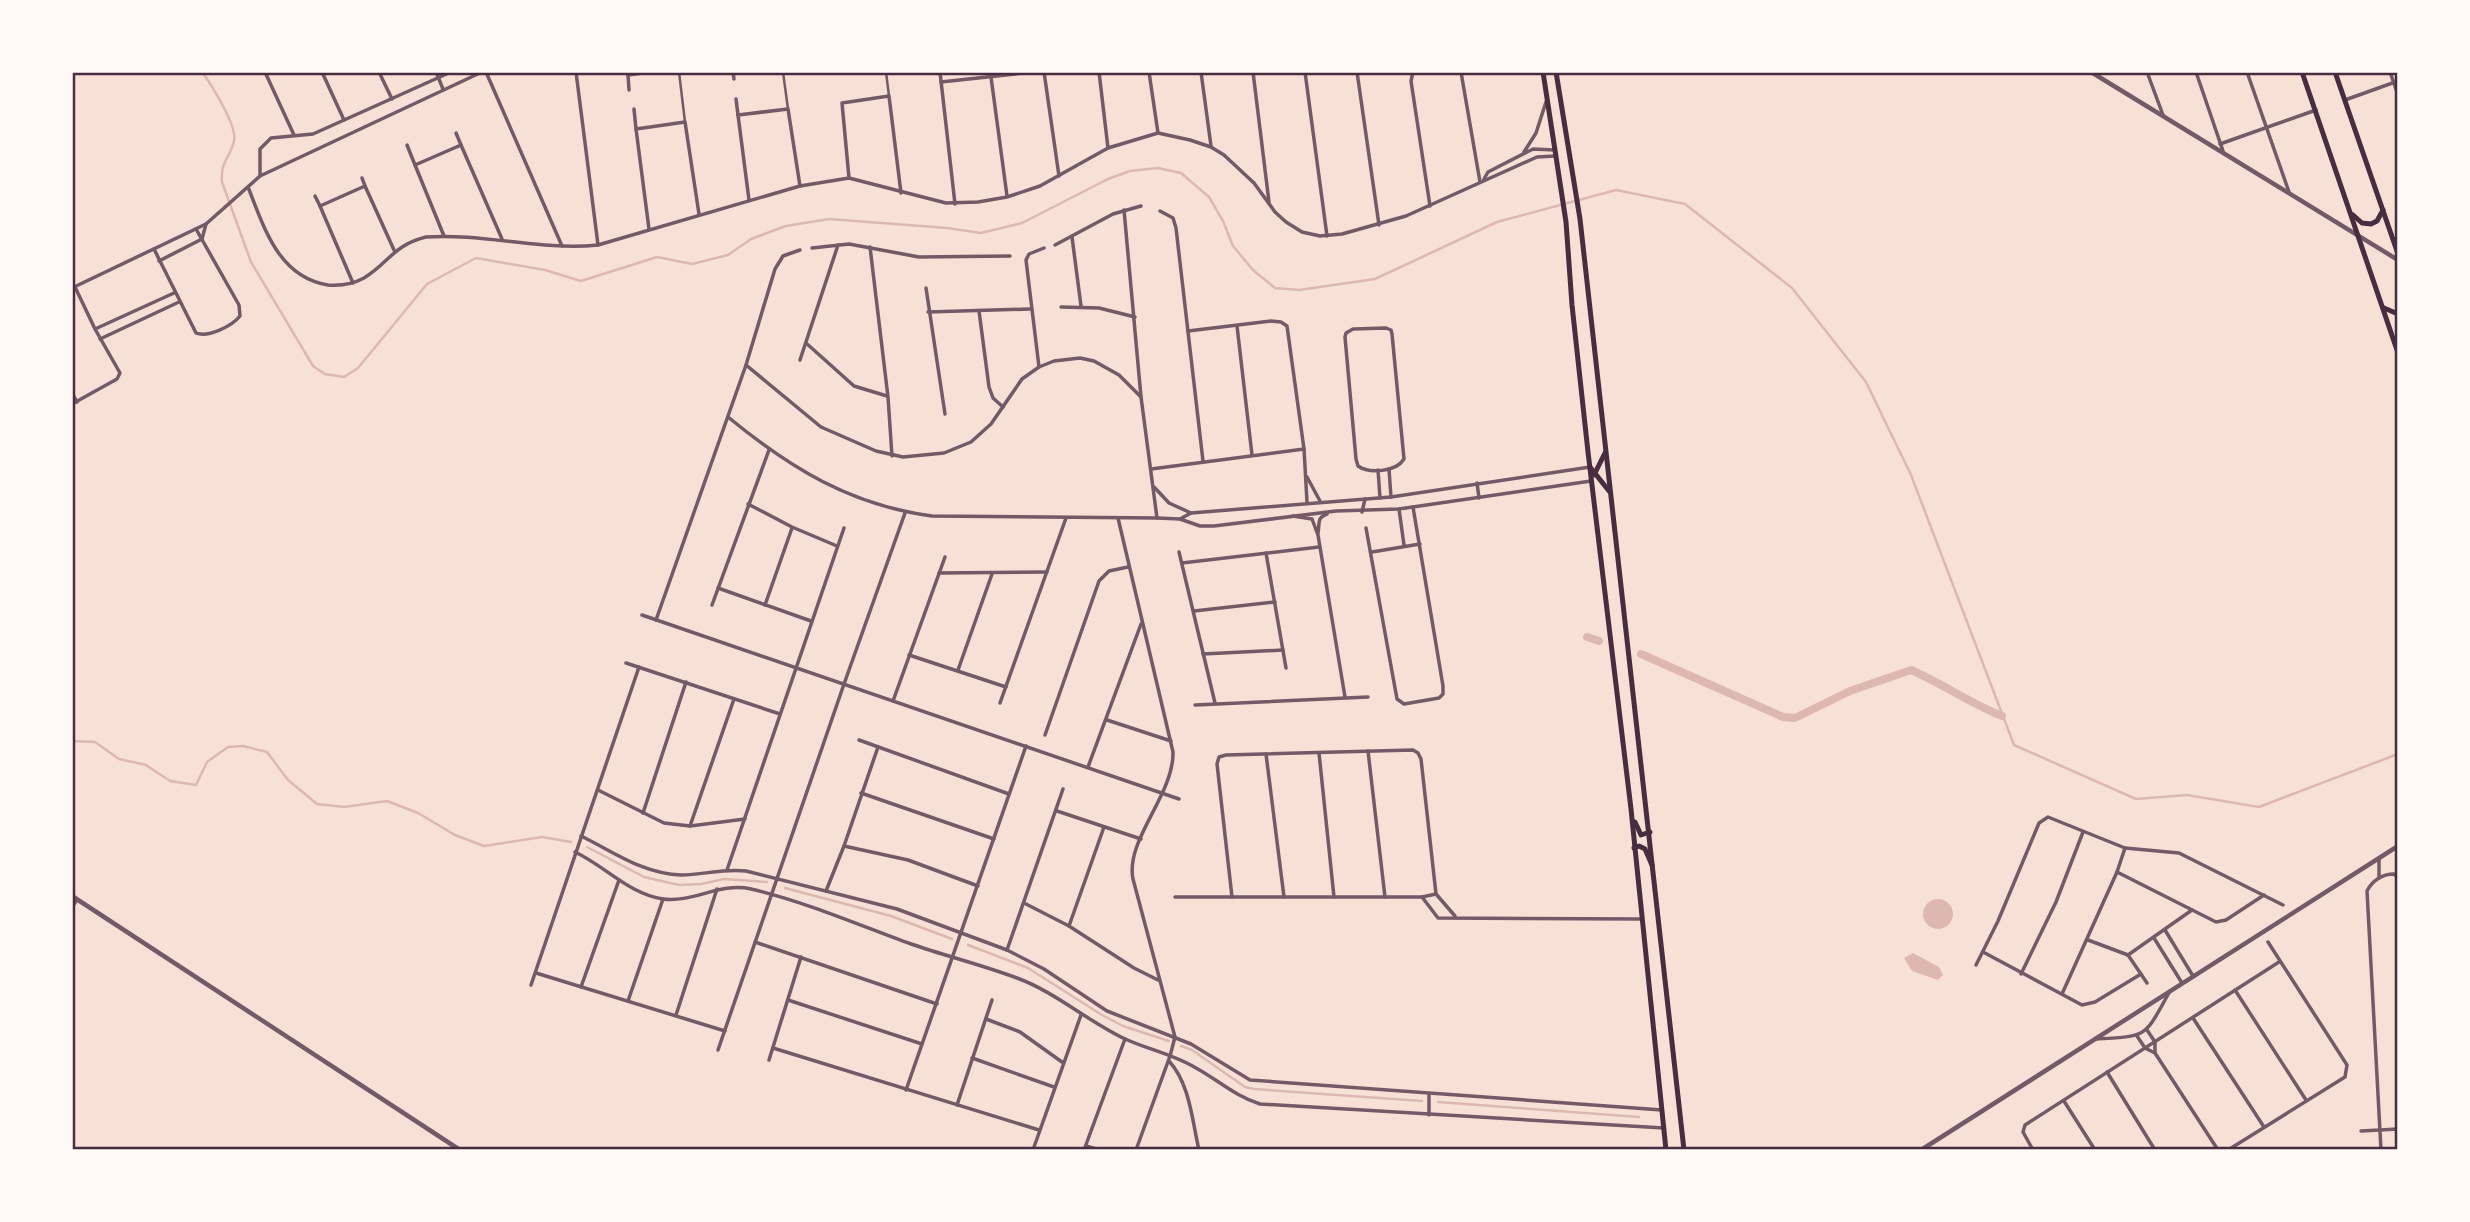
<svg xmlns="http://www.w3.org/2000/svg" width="2470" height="1222" font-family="'DejaVu Sans',sans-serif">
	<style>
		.water { fill: #dcb8b0 }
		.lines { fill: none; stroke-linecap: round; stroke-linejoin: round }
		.stream { stroke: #dcb8b0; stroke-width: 2.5 }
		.canal { stroke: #dcb8b0; stroke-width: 8 }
		.pedestrian { stroke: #755966; stroke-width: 2.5 }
		.minor { stroke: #755966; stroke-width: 3.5 }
		.tertiary { stroke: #755966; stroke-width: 4.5 }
		.secondary { stroke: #4a2c40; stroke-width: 5 }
		.neatline { fill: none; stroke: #4a2c40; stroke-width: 2.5 }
	</style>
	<rect width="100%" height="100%" fill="#f7e1d7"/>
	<!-- water -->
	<g class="water">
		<circle cx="1938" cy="914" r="15"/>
		<path d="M1913 953 1939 967 1943 975 1938 980 1912 971 1904 958Z"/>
	</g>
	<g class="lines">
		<!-- stream -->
		<g class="stream">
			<path d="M202 72C211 84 238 127 234 141 230 158 220 162 222 182L251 262 313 366 325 374 344 377 358 368 427 284 476 258 545 270 581 281 657 257 692 264 728 255 751 239 786 226 829 219 947 228 981 233 1022 223 1108 179 1130 171 1158 168 1181 173 1209 197 1223 221 1233 246 1253 270 1275 288 1299 290 1375 279 1497 222 1616 190 1685 204 1792 288 1866 382 1911 475 2014 745 2136 799 2187 795 2259 807 2398 754"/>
			<path d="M72 741 95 742 119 759 146 765 170 781 196 785 207 762 228 747 243 746 267 752 288 780 317 804 344 807 387 801 418 813 455 835 484 846 542 837 571 842"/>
			<path d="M587 847 644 877 679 885 701 884 724 879 767 882"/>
			<path d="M785 888 891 916 952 939"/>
			<path d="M968 945 1028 968 1102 1015 1123 1026 1169 1041"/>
			<path d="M1181 1046 1192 1050 1245 1087 1254 1089 1422 1101"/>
			<path d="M1438 1102 1639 1117"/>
		</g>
		<!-- canal -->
		<g class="canal">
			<path d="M1587 637 1599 641"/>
			<path d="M1641 654 1783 717 1795 718 1850 691 1911 670C1943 684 1970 703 2002 716"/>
		</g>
		<!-- pedestrian -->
		<g class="pedestrian">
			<path d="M679 72 685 122"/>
			<path d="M783 72 788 109"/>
			<path d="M886 72 889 96"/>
		</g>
		<!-- minor -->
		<g class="minor">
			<path d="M265 72 294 135"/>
			<path d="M322 72 344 120"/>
			<path d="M379 72 392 99"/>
			<path d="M436 72 443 89"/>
			<path d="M451 72 313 134 271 138 260 149V176L482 72"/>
			<path d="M486 72 562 246"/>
			<path d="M576 72 598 245"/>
			<path d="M627 72 628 75 650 72"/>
			<path d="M733 72 734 79"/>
			<path d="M940 72 955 204"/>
			<path d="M1044 72 1059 176"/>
			<path d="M1099 72 1108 148"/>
			<path d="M1149 72 1158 133"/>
			<path d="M1201 72 1211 146"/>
			<path d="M1253 72 1269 202"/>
			<path d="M1305 72 1327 236"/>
			<path d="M1357 72 1379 225"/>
			<path d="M1413 72 1411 81 1430 206"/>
			<path d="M1461 72 1480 182"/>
			<path d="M2147 72 2163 115"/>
			<path d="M2196 72 2223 151"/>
			<path d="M2247 72 2289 192"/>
			<path d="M2390 72 2398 95"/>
			<path d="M628 75 629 90"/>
			<path d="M991 77 1007 196"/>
			<path d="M941 82 1033 72"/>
			<path d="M736 99 738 115"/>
			<path d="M2345 100 2398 81"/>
			<path d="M634 109 636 129"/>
			<path d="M456 133 461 145"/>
			<path d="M2220 144 2316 110"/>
			<path d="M407 145 415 165"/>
			<path d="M1524 152 1536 133 1546 102"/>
			<path d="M362 178 365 186"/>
			<path d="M849 178 842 103 889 96 901 193"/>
			<path d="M1484 179 1488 172 1533 149 1555 150"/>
			<path d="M248 187C264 227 278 277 328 285 340 286 353 284 364 278 389 263 393 245 426 237 483 233 541 251 598 245L800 186 849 178 946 203 978 202 1007 197 1040 186 1108 148 1158 133 1190 140 1211 147 1224 155 1254 183 1275 212 1286 222 1302 232 1320 236 1342 234 1406 216 1537 157 1555 156"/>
			<path d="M315 196 320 206"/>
			<path d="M749 200 738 115 788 109 800 186"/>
			<path d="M1124 210 1141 397 1157 518"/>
			<path d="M1160 211 1173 218 1176 228 1203 461"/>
			<path d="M649 229 636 129 685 122 699 214"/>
			<path d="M444 236 415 165 461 145 502 239"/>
			<path d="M1072 237 1081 306"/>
			<path d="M1055 245 1113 214 1141 206"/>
			<path d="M870 247 888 397 892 456"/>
			<path d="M812 248 849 244 919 257 1010 256"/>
			<path d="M154 249 196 333C208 338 232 326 240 316L239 305 196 229"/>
			<path d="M159 261 202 239 206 224"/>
			<path d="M353 283 320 206 365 186 394 250"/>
			<path d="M72 288 206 224 260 176"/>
			<path d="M926 288 945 414"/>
			<path d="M1061 307 1099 308 1135 317"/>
			<path d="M979 311 989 387 993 398 1003 407"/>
			<path d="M928 312 1030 309"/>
			<path d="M1237 326 1252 455"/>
			<path d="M1386 328 1391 330 1392 334 1404 459C1396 472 1369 474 1358 466L1356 459 1345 337 1346 333 1353 329Z"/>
			<path d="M95 329 174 293"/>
			<path d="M1188 331 1271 321 1281 322 1287 326 1304 449 1307 502"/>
			<path d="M100 339 179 302"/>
			<path d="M806 343 854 386 887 396"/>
			<path d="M800 360 838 245"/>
			<path d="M746 365 821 427 876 451 903 457 944 453 971 442 991 424 1022 379 1039 367 1054 361 1080 358 1094 361 1119 375 1141 397"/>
			<path d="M1039 367 1026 260 1029 254 1044 248"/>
			<path d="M72 393 77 402"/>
			<path d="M72 404 117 379 120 373 95 329 75 287"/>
			<path d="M728 417C790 468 850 505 932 516L1157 518 1180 519 1200 526H1214L1336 511 1399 509 1591 481"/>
			<path d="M1151 469 1304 449"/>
			<path d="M1389 469 1391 497"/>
			<path d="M1378 470 1380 498"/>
			<path d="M1307 477 1320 501"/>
			<path d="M1477 483 1479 498"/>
			<path d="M1154 487 1169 503 1191 513"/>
			<path d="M748 504 792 527 837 546"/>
			<path d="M1399 509 1404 545"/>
			<path d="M1362 512 1365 499"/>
			<path d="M1293 516 1312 519 1318 535 1345 697"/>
			<path d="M1118 518 1173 752C1174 795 1125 840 1133 879L1175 1037 1170 1056 1136 1150"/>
			<path d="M1180 519 1191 513 1391 497 1590 467"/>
			<path d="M1366 528 1397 699 1404 704 1439 698 1443 694V686L1413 507"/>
			<path d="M1318 533C1320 524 1316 518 1327 514"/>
			<path d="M1179 552 1215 703"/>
			<path d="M1372 552 1420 544"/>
			<path d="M1266 553 1286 668"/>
			<path d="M1182 563 1319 547"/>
			<path d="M939 573 1047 572"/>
			<path d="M718 588 811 621"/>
			<path d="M712 605 769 450"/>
			<path d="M765 605 792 528"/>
			<path d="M1194 611 1275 602"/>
			<path d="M642 615 1179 799"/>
			<path d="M656 620 746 365 775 269 783 256 800 250"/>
			<path d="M1203 654 1283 650"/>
			<path d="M909 655 1006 687"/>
			<path d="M626 663 780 714"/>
			<path d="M958 670 992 574"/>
			<path d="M893 701 945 557"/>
			<path d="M1000 703 1066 518"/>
			<path d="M1195 705 1368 697"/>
			<path d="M1107 720 1171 741"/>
			<path d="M1045 735 1099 581 1109 571 1128 567"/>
			<path d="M859 740 1009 794"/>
			<path d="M1368 751 1385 897"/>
			<path d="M1319 753 1334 897"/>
			<path d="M1266 754 1284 897"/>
			<path d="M1088 767 1141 624"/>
			<path d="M598 790 664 823 690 826 745 819"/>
			<path d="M861 793 994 839"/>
			<path d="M1057 811 1141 839"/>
			<path d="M643 813 686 682"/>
			<path d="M690 826 734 699"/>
			<path d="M581 836C614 852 643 874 681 875 703 875 724 868 746 871L897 909 1007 950 1044 969 1107 1011 1191 1044 1250 1080 1662 1110"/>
			<path d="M844 846 908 860 978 886"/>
			<path d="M575 852C605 866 629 894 663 899 693 903 720 882 751 889 806 902 859 925 911 944 946 956 982 965 1017 978 1055 992 1086 1020 1123 1038 1146 1049 1173 1054 1196 1068 1218 1080 1235 1096 1260 1104L1664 1128"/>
			<path d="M727 870 844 528"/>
			<path d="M2117 872 2216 922 2226 920 2264 895"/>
			<path d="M2379 878V858"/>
			<path d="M826 891 844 846 878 747"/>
			<path d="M1436 894 1455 916"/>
			<path d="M1175 897H1422L1436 894"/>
			<path d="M1232 897 1217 764 1219 757 1226 755 1413 750 1418 753 1421 759 1436 894"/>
			<path d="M1422 897 1438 918 1642 919"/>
			<path d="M1024 903 1069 926 1134 968 1158 980"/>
			<path d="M72 907 77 900"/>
			<path d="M1069 926 1104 827"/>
			<path d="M2165 930 2193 976"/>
			<path d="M2154 938 2182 983"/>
			<path d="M2088 940 2128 955"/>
			<path d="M755 942 937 1004"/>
			<path d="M1007 950 1063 789"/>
			<path d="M1983 952 2082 1005 2095 1002 2141 974"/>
			<path d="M2128 955 2192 910"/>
			<path d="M2128 955 2147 983"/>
			<path d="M1976 965 1998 921 2039 823 2048 817 2125 848 2179 853 2283 905"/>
			<path d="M536 973 725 1031"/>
			<path d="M2021 974 2056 902 2083 832"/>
			<path d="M531 985 639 667"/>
			<path d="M581 987 619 880"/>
			<path d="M2235 990 2306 1100"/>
			<path d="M2062 994 2117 872 2125 848"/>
			<path d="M788 1000 922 1044"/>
			<path d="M628 1001 663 899"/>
			<path d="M676 1015 717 889"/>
			<path d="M2193 1018 2264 1127"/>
			<path d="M986 1019 1020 1032 1062 1062"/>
			<path d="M2147 1030 2155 1042V1053"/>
			<path d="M2137 1036 2145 1048 2155 1053 2218 1150"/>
			<path d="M2097 1039C2150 1036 2144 1037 2170 991"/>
			<path d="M773 1048 1039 1130"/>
			<path d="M718 1050 844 684 905 513"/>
			<path d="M972 1058 1054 1087"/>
			<path d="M769 1060 801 957"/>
			<path d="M1169 1061C1190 1084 1192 1120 1199 1150"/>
			<path d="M2107 1072 2155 1150"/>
			<path d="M906 1090 1026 746"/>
			<path d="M2064 1101 2095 1150"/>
			<path d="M957 1105 992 1000"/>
			<path d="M1429 1115V1094"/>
			<path d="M2361 1131 2398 1129"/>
			<path d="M1086 1146 1100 1150"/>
			<path d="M1034 1147 1081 1015"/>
			<path d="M1084 1150 1125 1039"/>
			<path d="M2033 1150 2023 1132 2025 1125 2279 962"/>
			<path d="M2228 1150 2345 1077 2347 1065 2268 942"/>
			<path d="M2381 1150 2367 891C2372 881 2382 874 2394 874L2398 878"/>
		</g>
		<!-- tertiary -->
		<g class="tertiary">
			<path d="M2091 72 2398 260"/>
			<path d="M72 896 460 1150"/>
			<path d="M1921 1150 2398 846"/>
		</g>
		<!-- secondary -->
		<g class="secondary">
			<path d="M1543 72 1566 222 1572 305 1588 452 1631 809 1666 1150"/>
			<path d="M1556 72 1580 219 1684 1150"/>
			<path d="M2302 72 2398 353"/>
			<path d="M2335 72 2398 254"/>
			<path d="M2353 215 2362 223 2371 224 2377 221 2383 210"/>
			<path d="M2384 308 2398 314"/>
			<path d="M1590 467 1609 491"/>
			<path d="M1594 475 1605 453"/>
			<path d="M1635 822 1641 835 1650 832"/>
			<path d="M1634 848 1639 846 1645 849 1652 865"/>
		</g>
	</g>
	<!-- border -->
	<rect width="2470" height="1222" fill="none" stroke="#fffaf5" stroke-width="147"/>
	<rect x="74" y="74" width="2322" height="1074" class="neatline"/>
</svg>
